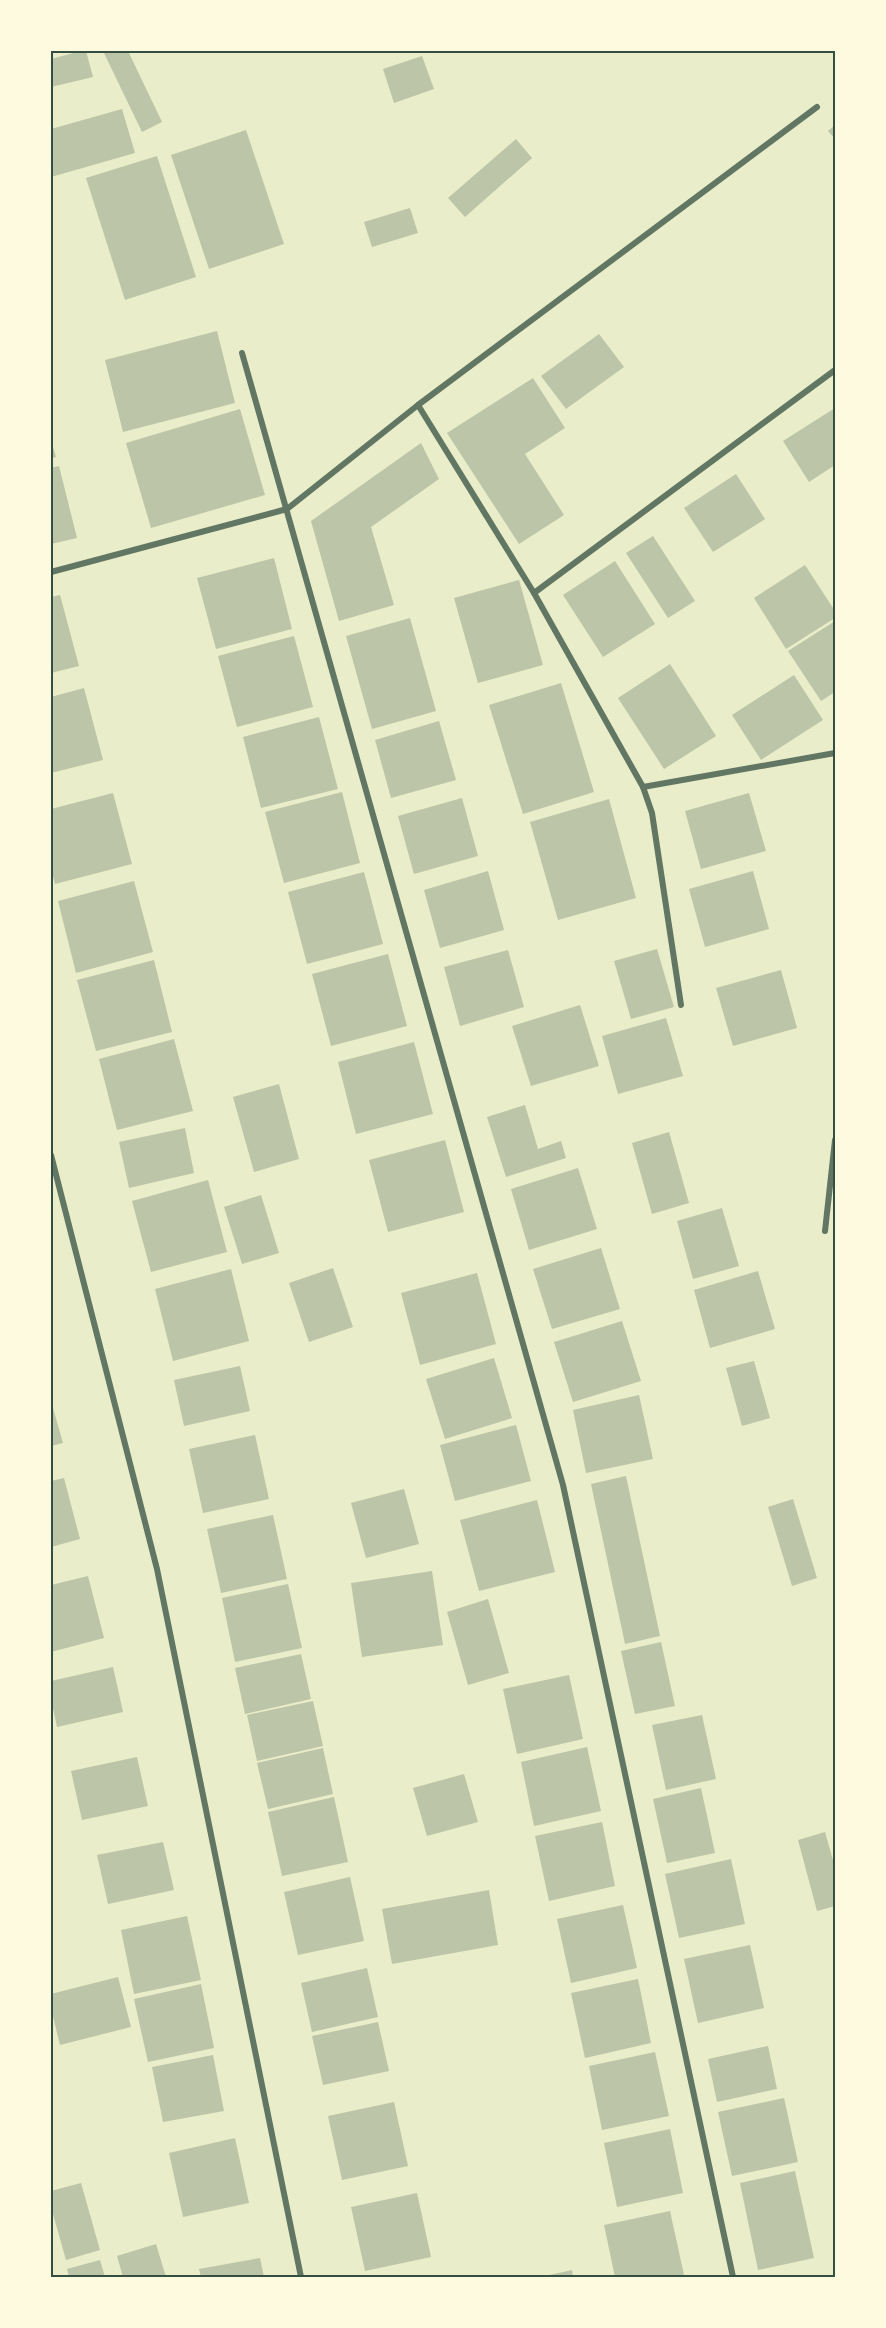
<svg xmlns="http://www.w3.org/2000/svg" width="886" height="2328" font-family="'Fira Sans',sans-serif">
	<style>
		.building { fill: #bcc5a7 }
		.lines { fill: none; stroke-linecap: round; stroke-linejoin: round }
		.minor { stroke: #617663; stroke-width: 6 }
		.neatline { fill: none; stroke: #344e41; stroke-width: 2 }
	</style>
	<rect width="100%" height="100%" fill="#e9edc9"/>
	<!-- building -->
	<g class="building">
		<path d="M81 51H86L93 77 51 87V59Z"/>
		<path d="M103 51H128L162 122 142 132Z"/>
		<path d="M422 56 434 89 394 103 383 69Z"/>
		<path d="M122 109 135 153 51 177V129Z"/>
		<path d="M835 125V139L828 131Z"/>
		<path d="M246 130 284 244 209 269 171 155Z"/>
		<path d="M516 139 532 158 465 217 448 198Z"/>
		<path d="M157 156 196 277 125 300 86 178Z"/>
		<path d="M410 208 418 233 372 247 364 222Z"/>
		<path d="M217 331 235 403 123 432 105 360Z"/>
		<path d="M599 334 624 367 566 409 541 376Z"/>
		<path d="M533 378 565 428 525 454 564 515 519 544 447 433Z"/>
		<path d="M835 408V465L809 482 783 441Z"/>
		<path d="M240 409 265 495 151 528 126 443Z"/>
		<path d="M51 440 56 457 51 458Z"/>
		<path d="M421 443 439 479 371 527 394 605 339 621 311 521Z"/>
		<path d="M59 466 77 538 51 544V468Z"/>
		<path d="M736 474 765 519 713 552 684 508Z"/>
		<path d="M653 536 695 601 668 618 626 553Z"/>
		<path d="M274 558 292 629 216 649 197 578Z"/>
		<path d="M615 561 655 624 603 657 563 595Z"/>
		<path d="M805 565 835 611V618L786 649 754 598Z"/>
		<path d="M519 580 543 665 478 683 454 598Z"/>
		<path d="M60 595 79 666 51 673V597Z"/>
		<path d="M410 618 436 711 372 729 346 636Z"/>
		<path d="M835 621V692L821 701 788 651Z"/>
		<path d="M294 636 313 707 237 727 218 656Z"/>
		<path d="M670 664 716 736 664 769 618 698Z"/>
		<path d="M794 675 823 720 761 760 732 715Z"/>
		<path d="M561 683 594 792 523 814 489 705Z"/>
		<path d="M84 688 103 760 51 773V697Z"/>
		<path d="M319 717 338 789 261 808 243 737Z"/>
		<path d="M439 721 456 780 391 798 375 740Z"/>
		<path d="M342 792 360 863 284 883 265 812Z"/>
		<path d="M113 793 132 864 55 884 51 868V809Z"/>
		<path d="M749 793 766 851 701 869 685 811Z"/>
		<path d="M462 798 478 856 414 874 398 816Z"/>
		<path d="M609 799 636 898 558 920 530 822Z"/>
		<path d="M488 871 504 930 440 948 424 890Z"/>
		<path d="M753 871 769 929 705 947 689 889Z"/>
		<path d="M364 872 383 944 307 964 288 892Z"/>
		<path d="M134 881 153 952 76 973 58 901Z"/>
		<path d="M657 949 674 1007 631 1019 614 961Z"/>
		<path d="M508 950 524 1007 460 1026 444 967Z"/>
		<path d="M388 954 407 1026 331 1046 312 974Z"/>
		<path d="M154 960 172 1032 96 1051 77 980Z"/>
		<path d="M781 970 797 1028 733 1046 716 988Z"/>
		<path d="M580 1005 599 1066 531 1086 512 1026Z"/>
		<path d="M666 1018 683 1076 618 1094 602 1036Z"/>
		<path d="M174 1039 193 1111 117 1130 99 1059Z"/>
		<path d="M414 1042 433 1114 356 1134 338 1062Z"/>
		<path d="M279 1084 299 1159 254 1172 233 1097Z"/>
		<path d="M525 1105 538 1149 561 1141 566 1158 506 1177 487 1117Z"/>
		<path d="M185 1128 194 1173 129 1188 119 1142Z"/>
		<path d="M669 1132 689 1203 652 1214 632 1143Z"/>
		<path d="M445 1140 464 1212 388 1232 369 1160Z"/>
		<path d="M578 1168 597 1229 529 1250 511 1189Z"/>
		<path d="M208 1180 227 1252 151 1272 132 1201Z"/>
		<path d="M261 1195 279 1253 242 1264 224 1207Z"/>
		<path d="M722 1208 739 1266 693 1279 677 1221Z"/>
		<path d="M601 1248 620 1309 552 1329 533 1269Z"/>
		<path d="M333 1268 353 1327 309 1342 289 1283Z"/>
		<path d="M231 1269 249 1341 173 1361 155 1289Z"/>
		<path d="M758 1271 775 1329 710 1348 694 1290Z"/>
		<path d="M477 1273 496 1344 420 1365 401 1293Z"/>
		<path d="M622 1321 641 1381 573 1402 554 1342Z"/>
		<path d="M494 1358 512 1418 445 1439 426 1379Z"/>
		<path d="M754 1361 770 1418 742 1426 726 1368Z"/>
		<path d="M240 1366 250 1411 184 1426 174 1380Z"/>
		<path d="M639 1395 653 1459 586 1473 573 1410Z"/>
		<path d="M51 1401 63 1443 51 1446Z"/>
		<path d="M516 1425 531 1481 455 1501 440 1445Z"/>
		<path d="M255 1435 269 1499 203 1513 189 1449Z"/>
		<path d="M626 1476 660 1636 625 1644 591 1484Z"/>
		<path d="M64 1478 80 1539 51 1547V1481Z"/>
		<path d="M404 1489 419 1544 366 1558 351 1503Z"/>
		<path d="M793 1499 817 1578 792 1586 768 1507Z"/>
		<path d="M537 1500 555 1572 479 1591 460 1520Z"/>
		<path d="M273 1515 287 1579 221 1593 207 1529Z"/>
		<path d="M432 1571 443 1645 362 1657 351 1583Z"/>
		<path d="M88 1576 104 1638 51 1652V1585Z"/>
		<path d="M288 1584 302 1648 235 1662 222 1598Z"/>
		<path d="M488 1599 509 1673 468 1685 447 1612Z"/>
		<path d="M661 1642 675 1706 635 1714 621 1651Z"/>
		<path d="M301 1654 311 1699 245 1714 235 1668Z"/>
		<path d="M113 1667 123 1712 57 1727 51 1699V1681Z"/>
		<path d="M569 1675 583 1739 517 1754 503 1689Z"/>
		<path d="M313 1701 323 1746 257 1761 247 1715Z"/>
		<path d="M702 1715 716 1779 666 1790 652 1725Z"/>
		<path d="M587 1747 601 1811 534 1826 521 1762Z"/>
		<path d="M323 1748 333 1794 268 1809 257 1763Z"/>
		<path d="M137 1757 148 1806 82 1820 71 1771Z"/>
		<path d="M464 1774 478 1822 427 1836 413 1788Z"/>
		<path d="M701 1788 715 1853 667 1863 653 1799Z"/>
		<path d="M334 1797 348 1862 282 1876 268 1812Z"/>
		<path d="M602 1822 615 1886 549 1901 535 1836Z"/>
		<path d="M825 1832 835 1867V1906L817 1911 798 1840Z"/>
		<path d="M163 1842 174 1890 108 1904 97 1855Z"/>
		<path d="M731 1859 745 1924 679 1938 665 1874Z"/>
		<path d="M350 1877 364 1941 298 1955 284 1892Z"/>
		<path d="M489 1890 498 1945 392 1964 382 1909Z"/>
		<path d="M623 1905 637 1968 571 1983 557 1919Z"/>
		<path d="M187 1916 201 1980 134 1994 121 1930Z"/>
		<path d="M750 1945 764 2008 698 2023 684 1959Z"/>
		<path d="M367 1968 378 2017 312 2032 301 1983Z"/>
		<path d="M118 1977 131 2027 60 2045 51 2008V1994Z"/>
		<path d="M638 1979 651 2043 585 2058 571 1993Z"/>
		<path d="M201 1984 214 2048 148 2062 134 1999Z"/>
		<path d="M378 2022 389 2071 323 2085 312 2036Z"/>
		<path d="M768 2046 777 2089 717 2102 708 2059Z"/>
		<path d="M655 2052 669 2116 602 2130 589 2066Z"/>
		<path d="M213 2055 224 2111 163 2122 152 2067Z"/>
		<path d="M784 2098 798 2162 732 2176 718 2112Z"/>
		<path d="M394 2102 408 2166 342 2180 328 2116Z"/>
		<path d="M670 2129 683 2193 617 2207 604 2143Z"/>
		<path d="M235 2138 249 2203 183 2217 169 2153Z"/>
		<path d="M795 2171 814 2258 758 2270 740 2183Z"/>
		<path d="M81 2183 100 2250 66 2260 51 2207V2191Z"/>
		<path d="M417 2193 431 2257 365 2271 351 2207Z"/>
		<path d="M670 2211 684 2275 615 2277 604 2225Z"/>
		<path d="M156 2244 166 2277H123L117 2256Z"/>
		<path d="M260 2258 264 2277H201L199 2269Z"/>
		<path d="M100 2260 105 2277H69L67 2269Z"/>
		<path d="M572 2270 573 2277H545V2276Z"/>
	</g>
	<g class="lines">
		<!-- minor -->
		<g class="minor">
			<path d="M242 353 563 1485 733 2277"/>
			<path d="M418 405 534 593 643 787 652 813 681 1005"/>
			<path d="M51 572 287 509 418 405 817 107"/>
			<path d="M534 593 835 370"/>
			<path d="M643 787 835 753"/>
			<path d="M51 1155 157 1569 301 2277"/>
			<path d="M825 1231 835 1140"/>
		</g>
	</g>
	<!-- border -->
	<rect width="886" height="2328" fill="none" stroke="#fefae0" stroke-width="105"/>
	<rect x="52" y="52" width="782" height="2224" class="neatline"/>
</svg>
